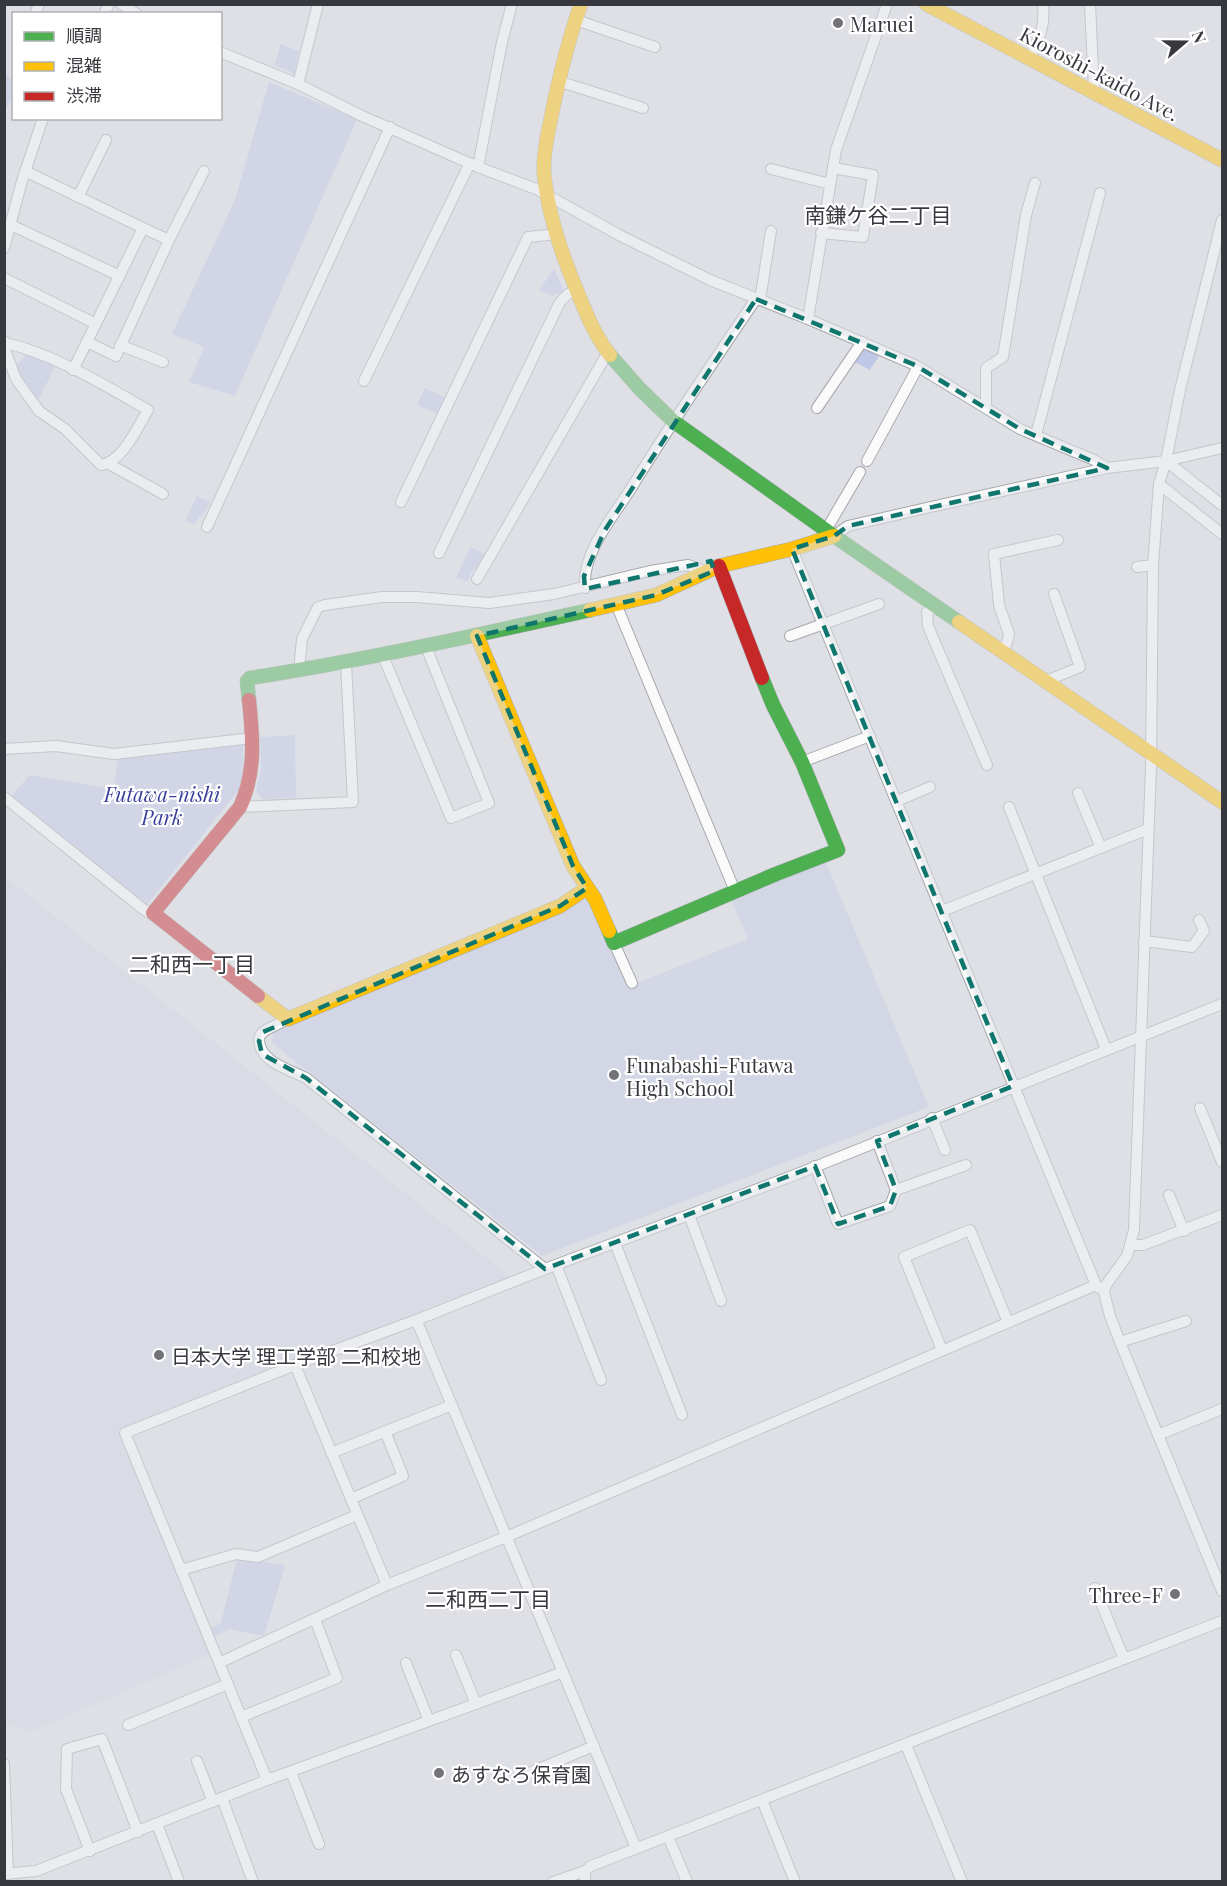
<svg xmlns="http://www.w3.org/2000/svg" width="1227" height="1886" font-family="'Playfair Display','Noto Sans JP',serif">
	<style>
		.built { fill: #d3d7e5 }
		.green { fill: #c0c8e7 }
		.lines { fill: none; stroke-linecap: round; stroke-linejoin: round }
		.street-casing { stroke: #a6a8ac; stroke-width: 12 }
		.fast-casing { stroke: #a6a8ac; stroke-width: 15 }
		.slow-casing { stroke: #a6a8ac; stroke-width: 15 }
		.jam-casing { stroke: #a6a8ac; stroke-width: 15 }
		.street { stroke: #fafafb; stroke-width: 10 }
		.fast { stroke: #4caf50; stroke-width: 14 }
		.slow { stroke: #ffc107; stroke-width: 14 }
		.jam { stroke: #c62828; stroke-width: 14 }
		.marked { fill: none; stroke: #0f766e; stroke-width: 4.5; stroke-dasharray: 12 8; stroke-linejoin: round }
		.poi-dot { fill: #727379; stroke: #fff; stroke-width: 2 }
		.labels { text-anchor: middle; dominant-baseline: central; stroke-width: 4.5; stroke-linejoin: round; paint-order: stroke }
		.poi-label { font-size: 20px; fill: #38393e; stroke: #fff; text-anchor: start }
		.street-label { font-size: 20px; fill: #38393e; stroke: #fff }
		.park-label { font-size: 20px; font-style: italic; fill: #383f9a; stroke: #fff }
		.neighbourhood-label { font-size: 21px; fill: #38393e; stroke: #fff }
	</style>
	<rect width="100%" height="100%" fill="#dee0e6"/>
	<!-- built -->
	<g class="built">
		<path d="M825 860 929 1107 542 1256 272 1043 273 1033 565 911 583 899 589 900 627 987 748 939 731 899Z"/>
		<path d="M4 876 511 1277 118 1432 211 1654 30 1732 4 1723V1004L9 989 8 965 4 956Z"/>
	</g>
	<!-- green -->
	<g class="green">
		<path d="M280 44 299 51 294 74 275 65Z"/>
		<path d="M5 74 13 80V96L5 111Z"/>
		<path d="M269 82 357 119 235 396 189 382 204 347 172 334 235 200Z"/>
		<path d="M554 269 564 291 552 296 539 290Z"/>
		<path d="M864 349 881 353 870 370 853 361 858 352Z"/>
		<path d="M27 353 55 366 38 401 20 376 16 367Z"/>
		<path d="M425 388 446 398 438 414 417 405Z"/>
		<path d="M197 496 210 502C207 511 199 516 195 524L185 521Z"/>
		<path d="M470 547 485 554 477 568 473 570 467 581 456 578Z"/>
		<path d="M295 735 296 798 262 799 256 791 261 769 260 737Z"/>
		<path d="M243 744 244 777 241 787 146 906 11 796 30 775 114 789 118 757Z"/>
		<path d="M237 1558 285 1565 264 1636 229 1629 214 1637 211 1629 221 1623Z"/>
	</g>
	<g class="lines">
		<defs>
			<g id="street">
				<path d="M121 4 137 14"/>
				<path d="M1090 4 1094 92"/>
				<path d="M35 14 39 4"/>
				<path d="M104 14 109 4"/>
				<path d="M576 20 655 47"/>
				<path d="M220 52 298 84 360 115 478 167 536 189 621 236 710 280 808 319 915 365 1020 429 1094 460 1107 468"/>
				<path d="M1029 58C1040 41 1045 25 1043 4"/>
				<path d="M558 81 643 108"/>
				<path d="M298 84 318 4"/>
				<path d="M478 167 502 42 512 4"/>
				<path d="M771 169 830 184"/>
				<path d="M25 171 143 228 73 370"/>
				<path d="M78 197 106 140"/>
				<path d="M1222 220 1180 390 1166 461 1159 484 1153 565 1151 766 1134 1230 1127 1256 1106 1285 1104 1292 1110 1316 1120 1342 1222 1591"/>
				<path d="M11 225 120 276"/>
				<path d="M143 228 169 240"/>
				<path d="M821 233 863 237 873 175 833 168"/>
				<path d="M4 248 22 181 43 118"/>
				<path d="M4 278 96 324"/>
				<path d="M760 300 771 231"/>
				<path d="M808 319 836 150 887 4"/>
				<path d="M4 341 5 343 6 354 7 355 16 379 39 411 65 429 101 465C123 461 137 428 148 410 106 386 52 353 5 343"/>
				<path d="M87 342 116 356 169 240 204 171"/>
				<path d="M120 345 163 362"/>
				<path d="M364 381 470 163"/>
				<path d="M986 407V368L1003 357 1026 215 1035 183"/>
				<path d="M817 408 862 342"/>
				<path d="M1036 435 1100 193"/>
				<path d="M867 461 918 367"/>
				<path d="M1166 461 1222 505"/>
				<path d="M109 464 163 494"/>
				<path d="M1159 484 1222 534"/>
				<path d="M401 502 528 237 557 234"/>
				<path d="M207 527 390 127"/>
				<path d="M826 530 860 472"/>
				<path d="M834 536 848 526 935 506 1107 468 1166 461 1222 448"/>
				<path d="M792 549 1096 1285 1099 1288"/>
				<path d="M439 553 560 302 568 294 577 291"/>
				<path d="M1137 567 1153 565"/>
				<path d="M477 579 608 352"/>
				<path d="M585 588C582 553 612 518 630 490 670 425 713 362 756 299"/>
				<path d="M616 604 735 891"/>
				<path d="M936 606 927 612 928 626 987 765"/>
				<path d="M790 636 879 604"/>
				<path d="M1002 651 1007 643 1009 634 999 605 994 554 1058 540"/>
				<path d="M383 656 451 818 489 803 426 647"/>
				<path d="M299 670 302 639 318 607 325 605 382 597H417L489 603 554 594 650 571 688 565 706 572"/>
				<path d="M1046 681 1080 667 1054 594"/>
				<path d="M4 749 56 746 114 754 252 738"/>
				<path d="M802 762 870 736"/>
				<path d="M1078 793 1101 848"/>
				<path d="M4 797 143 909 154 916"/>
				<path d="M897 801 930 787"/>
				<path d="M240 807 353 802 346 663"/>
				<path d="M1009 807 1106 1049"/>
				<path d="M942 911 1148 829"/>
				<path d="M1144 941 1192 947 1204 931 1199 920"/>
				<path d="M614 943 632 983"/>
				<path d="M288 1019C280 1024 269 1027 262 1033 258 1037 259 1041 260 1046 265 1063 290 1070 306 1078L545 1269"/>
				<path d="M1200 1108 1222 1162"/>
				<path d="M932 1118 945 1150"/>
				<path d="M877 1141 896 1190"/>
				<path d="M815 1166 838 1224 890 1206 896 1190 966 1165"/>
				<path d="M1169 1195 1184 1231"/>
				<path d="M689 1215 721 1301"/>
				<path d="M615 1243 682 1415"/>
				<path d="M1130 1245H1143L1222 1215"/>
				<path d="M556 1265 601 1380"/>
				<path d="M1120 1342 1186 1321"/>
				<path d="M942 1350 904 1257 970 1230 1008 1322"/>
				<path d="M295 1365 387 1585"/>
				<path d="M1158 1435 1222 1409"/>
				<path d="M331 1453 452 1405"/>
				<path d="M351 1499 403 1476 385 1431"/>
				<path d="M181 1570 236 1554 258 1557 357 1515"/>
				<path d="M1095 1588 1124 1659"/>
				<path d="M456 1655 476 1704"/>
				<path d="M219 1663 387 1585 506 1537 1096 1285"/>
				<path d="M406 1663 429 1721"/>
				<path d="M241 1717 337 1678 315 1619"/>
				<path d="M128 1725 228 1684"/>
				<path d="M906 1745 962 1882"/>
				<path d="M197 1761 213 1802"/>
				<path d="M4 1764 8 1874"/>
				<path d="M291 1772 319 1844"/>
				<path d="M521 1776 594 1746"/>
				<path d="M267 1780 125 1433 295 1365 419 1319"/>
				<path d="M222 1798 253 1882"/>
				<path d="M762 1800 795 1882"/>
				<path d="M157 1824 179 1882"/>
				<path d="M668 1836 687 1882"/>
				<path d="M636 1848 418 1324 419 1319 545 1269 792 1176 1222 1004"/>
				<path d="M90 1851 66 1789 67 1749 102 1739 138 1832"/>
				<path d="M4 1874 36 1871 267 1780 563 1672"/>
				<path d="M553 1882 585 1871"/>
				<path d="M585 1882V1871L591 1866 1222 1621"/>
			</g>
			<g id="fast">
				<path d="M610 355 639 388 673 421 834 536 959 622"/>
				<path d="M249 700 247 681 250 678C365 660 477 635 590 610"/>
				<path d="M609 931 614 943 776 874 838 850 802 762 773 705 762 678"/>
			</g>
			<g id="slow">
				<path d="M581 4C567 43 559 78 551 118 547 136 543 155 544 172 547 211 562 255 577 291 586 313 595 336 610 355"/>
				<path d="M926 4 1222 160"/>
				<path d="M590 610 656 595 719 566 792 549 834 536"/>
				<path d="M959 622 1222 802"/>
				<path d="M477 636 573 866 595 899 609 931"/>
				<path d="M258 996 288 1019 560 906 587 888"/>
			</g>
			<g id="jam">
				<path d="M719 566 762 678"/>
				<path d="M249 700C253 738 256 772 240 807L153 913 258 996"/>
			</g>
		</defs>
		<!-- street casing -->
		<use href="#street" class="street-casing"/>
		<!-- fast casing -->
		<use href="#fast" class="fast-casing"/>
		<!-- slow casing -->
		<use href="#slow" class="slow-casing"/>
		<!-- jam casing -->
		<use href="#jam" class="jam-casing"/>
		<!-- street -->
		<use href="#street" class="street"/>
		<!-- fast -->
		<use href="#fast" class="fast"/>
		<!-- slow -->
		<use href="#slow" class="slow"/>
		<!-- jam -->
		<use href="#jam" class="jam"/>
	</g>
	<!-- marked area -->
	<path d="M0 0H1227V1886H0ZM756 299 915 365 1020 429 1107 468 848 526 834 536 792 549 1013 1086 877 1141 896 1190 890 1206 838 1224 815 1166 545 1269 306 1078 262 1054 259 1041 263 1032 560 906 587 888 573 866 477 636 656 595 714 571 711 561 585 589 584 576 605 530Z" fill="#dee0e6" fill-opacity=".55" fill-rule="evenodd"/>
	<path class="marked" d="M756 299 915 365 1020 429 1107 468 848 526 834 536 792 549 1013 1086 877 1141 896 1190 890 1206 838 1224 815 1166 545 1269 306 1078 262 1054 259 1041 263 1032 560 906 587 888 573 866 477 636 656 595 714 571 711 561 585 589 584 576 605 530Z"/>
	<!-- markers -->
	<g class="poi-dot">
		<circle cx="838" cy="23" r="6"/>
		<circle cx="614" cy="1075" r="6"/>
		<circle cx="159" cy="1355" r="6"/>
		<circle cx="1175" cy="1594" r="6"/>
		<circle cx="439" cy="1773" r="6"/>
	</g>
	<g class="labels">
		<!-- poi labels -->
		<g class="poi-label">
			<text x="850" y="23">Maruei</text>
			<text x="626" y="1064">Funabashi-Futawa<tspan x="626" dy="23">High School</tspan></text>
			<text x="171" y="1355">日本大学 理工学部 二和校地</text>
			<text x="1163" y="1594" text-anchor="end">Three-F</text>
			<text x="451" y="1773">あすなろ保育園</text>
		</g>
		<!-- street labels -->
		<g class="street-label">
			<text transform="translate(1100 73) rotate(28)">Kioroshi-kaido Ave.</text>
		</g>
		<!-- park labels -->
		<g class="park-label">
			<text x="162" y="793">Futawa-nishi<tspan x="162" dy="23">Park</tspan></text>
		</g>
		<!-- neighbourhood labels -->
		<g class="neighbourhood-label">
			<text x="878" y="214">南鎌ケ谷二丁目</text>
			<text x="192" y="963">二和西一丁目</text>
			<text x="488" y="1598">二和西二丁目</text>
		</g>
	</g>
	<!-- border -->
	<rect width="1227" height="1886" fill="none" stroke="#38393e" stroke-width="12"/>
	<!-- legend -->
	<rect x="12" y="12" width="210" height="108" fill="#ffffff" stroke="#afb0b2" stroke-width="1.5"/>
	<rect x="24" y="32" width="30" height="9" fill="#4caf50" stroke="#afb0b2" stroke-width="1.5"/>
	<text x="66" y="42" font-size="18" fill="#38393e">順調</text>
	<rect x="24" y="62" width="30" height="9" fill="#ffc107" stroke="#afb0b2" stroke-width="1.5"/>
	<text x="66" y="72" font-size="18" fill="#38393e">混雑</text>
	<rect x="24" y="92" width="30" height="9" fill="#c62828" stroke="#afb0b2" stroke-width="1.5"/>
	<text x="66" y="102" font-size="18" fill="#38393e">渋滞</text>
	<!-- north arrow -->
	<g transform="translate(1185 42) rotate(70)" stroke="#ffffff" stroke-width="4.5" paint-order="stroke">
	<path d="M0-4.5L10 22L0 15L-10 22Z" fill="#38393e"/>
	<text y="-9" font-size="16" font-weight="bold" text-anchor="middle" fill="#38393e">N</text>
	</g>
</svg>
